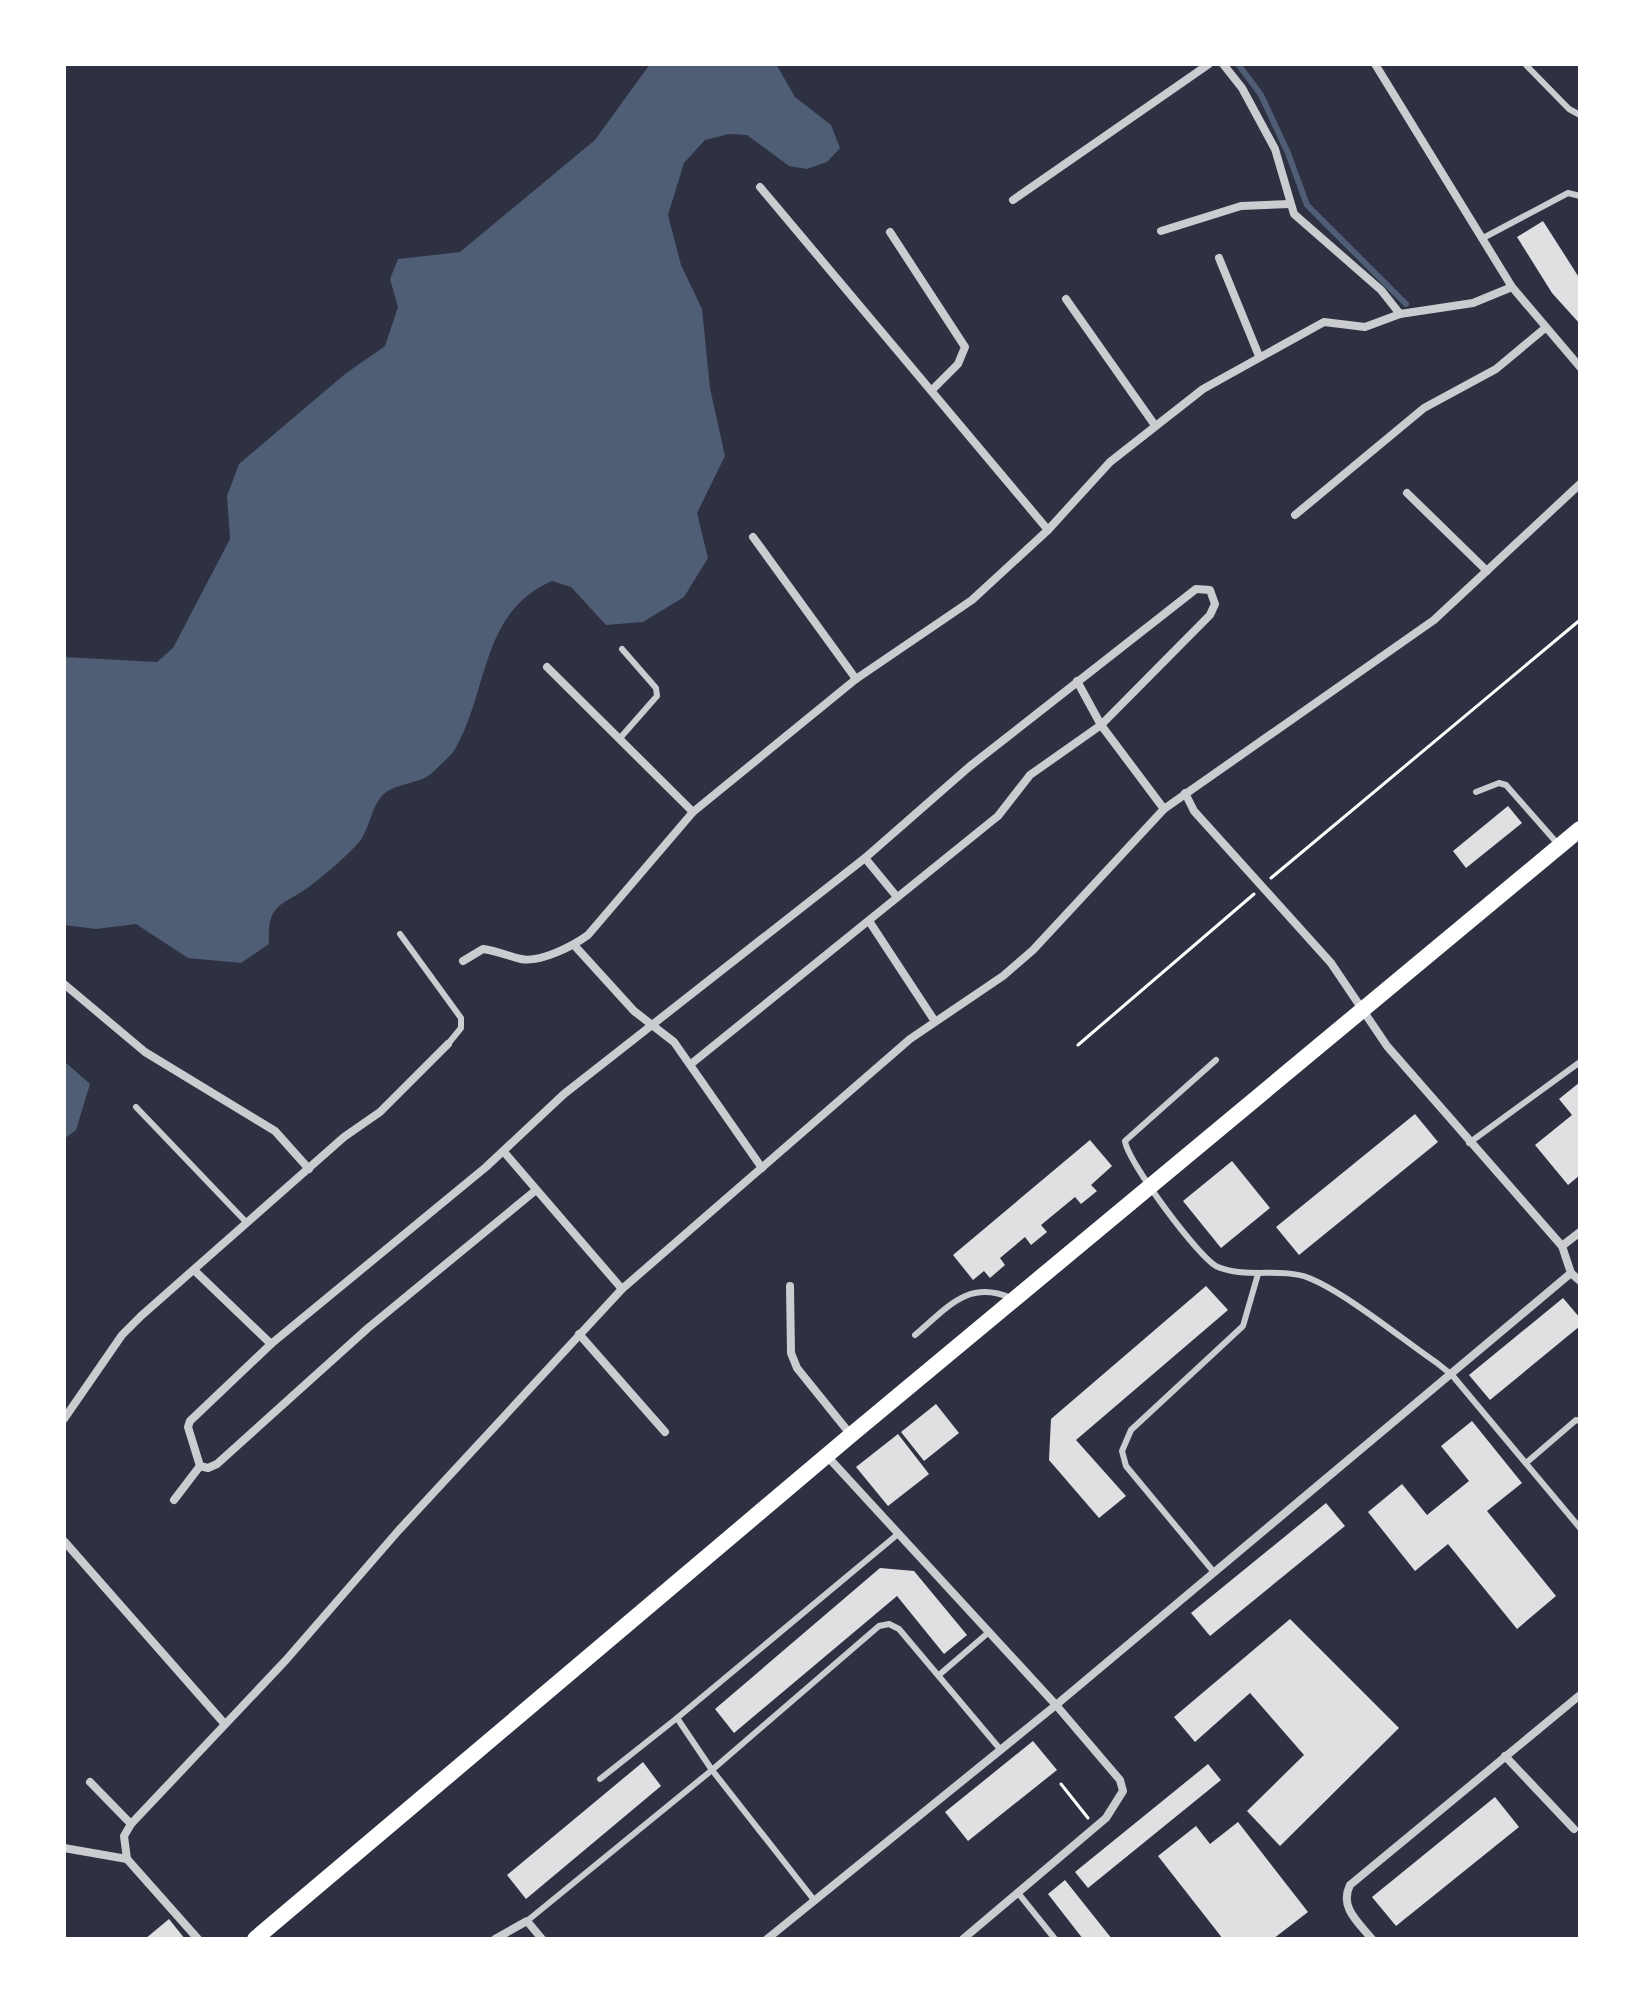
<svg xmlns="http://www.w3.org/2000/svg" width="1644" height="2003" font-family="Helvetica,sans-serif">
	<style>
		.water { fill: #4f5d75 }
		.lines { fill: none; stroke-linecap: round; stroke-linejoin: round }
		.stream { stroke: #4f5d75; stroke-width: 6 }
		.building { fill: #e0e0e3 }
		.path { stroke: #fff; stroke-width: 3 }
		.service { stroke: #caccd0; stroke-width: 6 }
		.minor { stroke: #caccd0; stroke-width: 8 }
		.secondary { stroke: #fff; stroke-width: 16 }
	</style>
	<rect width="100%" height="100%" fill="#2d3142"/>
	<!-- water -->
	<g class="water">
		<path d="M650 64H776L795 97 831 125 840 148 827 162 807 169 789 166 747 135 729 134 705 140 684 163 668 215 681 265 702 309 710 388 725 456 697 513 708 558 684 597 643 622 606 625 571 587 552 581C480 612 489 691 455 749 450 757 441 764 434 771 422 784 400 782 385 793 372 803 370 828 360 841 346 857 327 873 310 886 282 907 267 901 269 944L241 963 188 958 136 924 96 929 64 925V657L157 662 173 648 230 539 227 496 239 464 345 374 385 346 398 307 390 279 398 259 460 252 595 140Z"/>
		<path d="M64 1061 90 1084 76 1130 64 1139Z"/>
	</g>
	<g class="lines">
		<!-- stream -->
		<path class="stream" d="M1238 64 1261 95 1288 153 1307 205 1406 304"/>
	</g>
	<!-- building -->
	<g class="building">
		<path d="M1543 221 1580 279V324L1552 293 1517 237Z"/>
		<path d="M1508 806 1522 823 1466 868 1453 851Z"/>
		<path d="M1580 1082V1175L1568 1185 1535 1145 1572 1115 1559 1099Z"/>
		<path d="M1415 1114 1438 1142 1299 1255 1276 1227Z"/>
		<path d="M1090 1140 1112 1166 1091 1185 1097 1191 1081 1204 1075 1197 1041 1225 1047 1232 1031 1245 1025 1237 1000 1258 1005 1265 990 1278 984 1271 973 1280 953 1255Z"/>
		<path d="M1232 1161 1270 1208 1221 1248 1183 1201Z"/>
		<path d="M1206 1286 1228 1310 1076 1440 1126 1496 1099 1518 1049 1460 1051 1419Z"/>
		<path d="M1563 1298 1580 1318V1326L1490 1400 1469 1375Z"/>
		<path d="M936 1404 959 1433 924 1461 901 1432Z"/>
		<path d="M1472 1421 1522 1483 1487 1511 1556 1596 1517 1629 1448 1544 1415 1571 1368 1512 1402 1484 1427 1515 1469 1481 1441 1446Z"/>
		<path d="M898 1434 929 1474 888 1506 856 1467Z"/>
		<path d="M1326 1503 1345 1526 1210 1636 1191 1613Z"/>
		<path d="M880 1568 914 1571 967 1635 944 1654 897 1596 734 1733 715 1709Z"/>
		<path d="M1290 1619 1399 1728 1280 1846 1247 1811 1304 1755 1250 1693 1195 1742 1174 1717Z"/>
		<path d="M1033 1741 1057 1770 968 1841 945 1812Z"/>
		<path d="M643 1762 661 1786 526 1899 507 1875Z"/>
		<path d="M1208 1764 1221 1780 1088 1888 1075 1872Z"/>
		<path d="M1495 1797 1519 1827 1396 1926 1372 1897Z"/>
		<path d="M1238 1822 1308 1912 1273 1939H1223L1158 1856 1196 1826 1210 1844Z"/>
		<path d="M1065 1880 1112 1939H1083L1048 1894Z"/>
		<path d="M169 1919 185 1939H145Z"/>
	</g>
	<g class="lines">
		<!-- path -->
		<g class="path">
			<path d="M1271 878 1580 620"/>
			<path d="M1078 1045 1254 894"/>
			<path d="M1061 1784 1088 1818"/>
		</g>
		<!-- service -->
		<g class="service">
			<path d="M1525 64 1569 109 1580 115"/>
			<path d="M1485 237 1568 193 1580 196"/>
			<path d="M621 737 657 696 656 688 622 649"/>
			<path d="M1476 792 1499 783 1506 785 1557 843"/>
			<path d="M400 934 461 1018V1028L448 1044"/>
			<path d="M1216 1060 1125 1141C1127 1161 1200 1260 1218 1267 1247 1279 1281 1267 1309 1278 1346 1293 1402 1339 1437 1363L1452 1375 1580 1528"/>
			<path d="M136 1107 247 1223"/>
			<path d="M1469 1143 1580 1062"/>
			<path d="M915 1335C947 1308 968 1279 1011 1298"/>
			<path d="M1526 1463 1576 1420 1580 1421"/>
			<path d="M1213 1571 1126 1466 1122 1451 1131 1430 1243 1326 1258 1274"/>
			<path d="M939 1675 989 1632"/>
			<path d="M600 1779 677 1718"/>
			<path d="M1018 1893 1055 1939"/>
			<path d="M814 1900 712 1770 677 1718 898 1534"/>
			<path d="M527 1921 712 1770 879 1626 889 1624 899 1629 1000 1749"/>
		</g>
		<!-- minor -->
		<g class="minor">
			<path d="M1223 64 1242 88 1275 149 1294 214 1381 290 1400 314"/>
			<path d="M1375 64 1512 287 1580 367"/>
			<path d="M760 187 1048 530"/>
			<path d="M1013 200 1209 64"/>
			<path d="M1161 231 1241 206 1290 204"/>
			<path d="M890 232 965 347 958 364 933 389"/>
			<path d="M1219 258 1259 356"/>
			<path d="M1066 299 1154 424"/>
			<path d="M1407 493 1487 571"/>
			<path d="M1295 515 1424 408 1496 369 1544 329"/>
			<path d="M753 537 856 679"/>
			<path d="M547 667 693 812"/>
			<path d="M1077 681 1101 725 1164 809"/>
			<path d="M865 858 897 897"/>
			<path d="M869 921 934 1020"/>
			<path d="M574 945 634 1011 674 1042 762 1168"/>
			<path d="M463 961 483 949C497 951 508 956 521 959 540 963 573 946 588 935L693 812 856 679 972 600 1048 530 1110 462 1203 389 1324 322 1365 327 1400 314 1473 303 1512 287"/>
			<path d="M64 984 145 1052 275 1131 309 1169"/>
			<path d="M504 1152 622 1289"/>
			<path d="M536 1190 368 1328 217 1464 208 1468 200 1466 188 1427 190 1421 271 1344 486 1167 564 1094 865 858 969 767 1196 589 1210 590 1215 604 1210 615 1101 725 1030 775 998 816 691 1064"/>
			<path d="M1562 1246 1580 1232"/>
			<path d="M194 1270 271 1344"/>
			<path d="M1571 1273 1580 1281"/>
			<path d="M790 1286 791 1353 797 1368 851 1435"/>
			<path d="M579 1334 665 1432"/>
			<path d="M64 1419 122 1335 141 1316 344 1137 380 1112 448 1044"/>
			<path d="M827 1456 1056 1705 1120 1780 1123 1791 1106 1818 963 1939"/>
			<path d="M174 1500 200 1466"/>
			<path d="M64 1541 223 1722"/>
			<path d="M1505 1756 1574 1829"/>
			<path d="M90 1782 131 1824"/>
			<path d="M64 1848 127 1859"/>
			<path d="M198 1939 127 1859 124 1836 131 1824 286 1660 399 1530 622 1289 910 1039 1003 976 1033 950 1164 809 1434 620 1580 484"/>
			<path d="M495 1939 527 1921 542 1939"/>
			<path d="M767 1939 1056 1705 1571 1273 1562 1246 1387 1046 1331 963 1194 811 1185 793"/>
			<path d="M1372 1939C1358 1922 1339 1907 1350 1885L1580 1695"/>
		</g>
		<!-- secondary -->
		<path class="secondary" d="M255 1939 851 1435 1580 829"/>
	</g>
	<!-- border -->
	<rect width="1644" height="2003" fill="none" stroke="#ffffff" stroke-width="132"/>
</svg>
